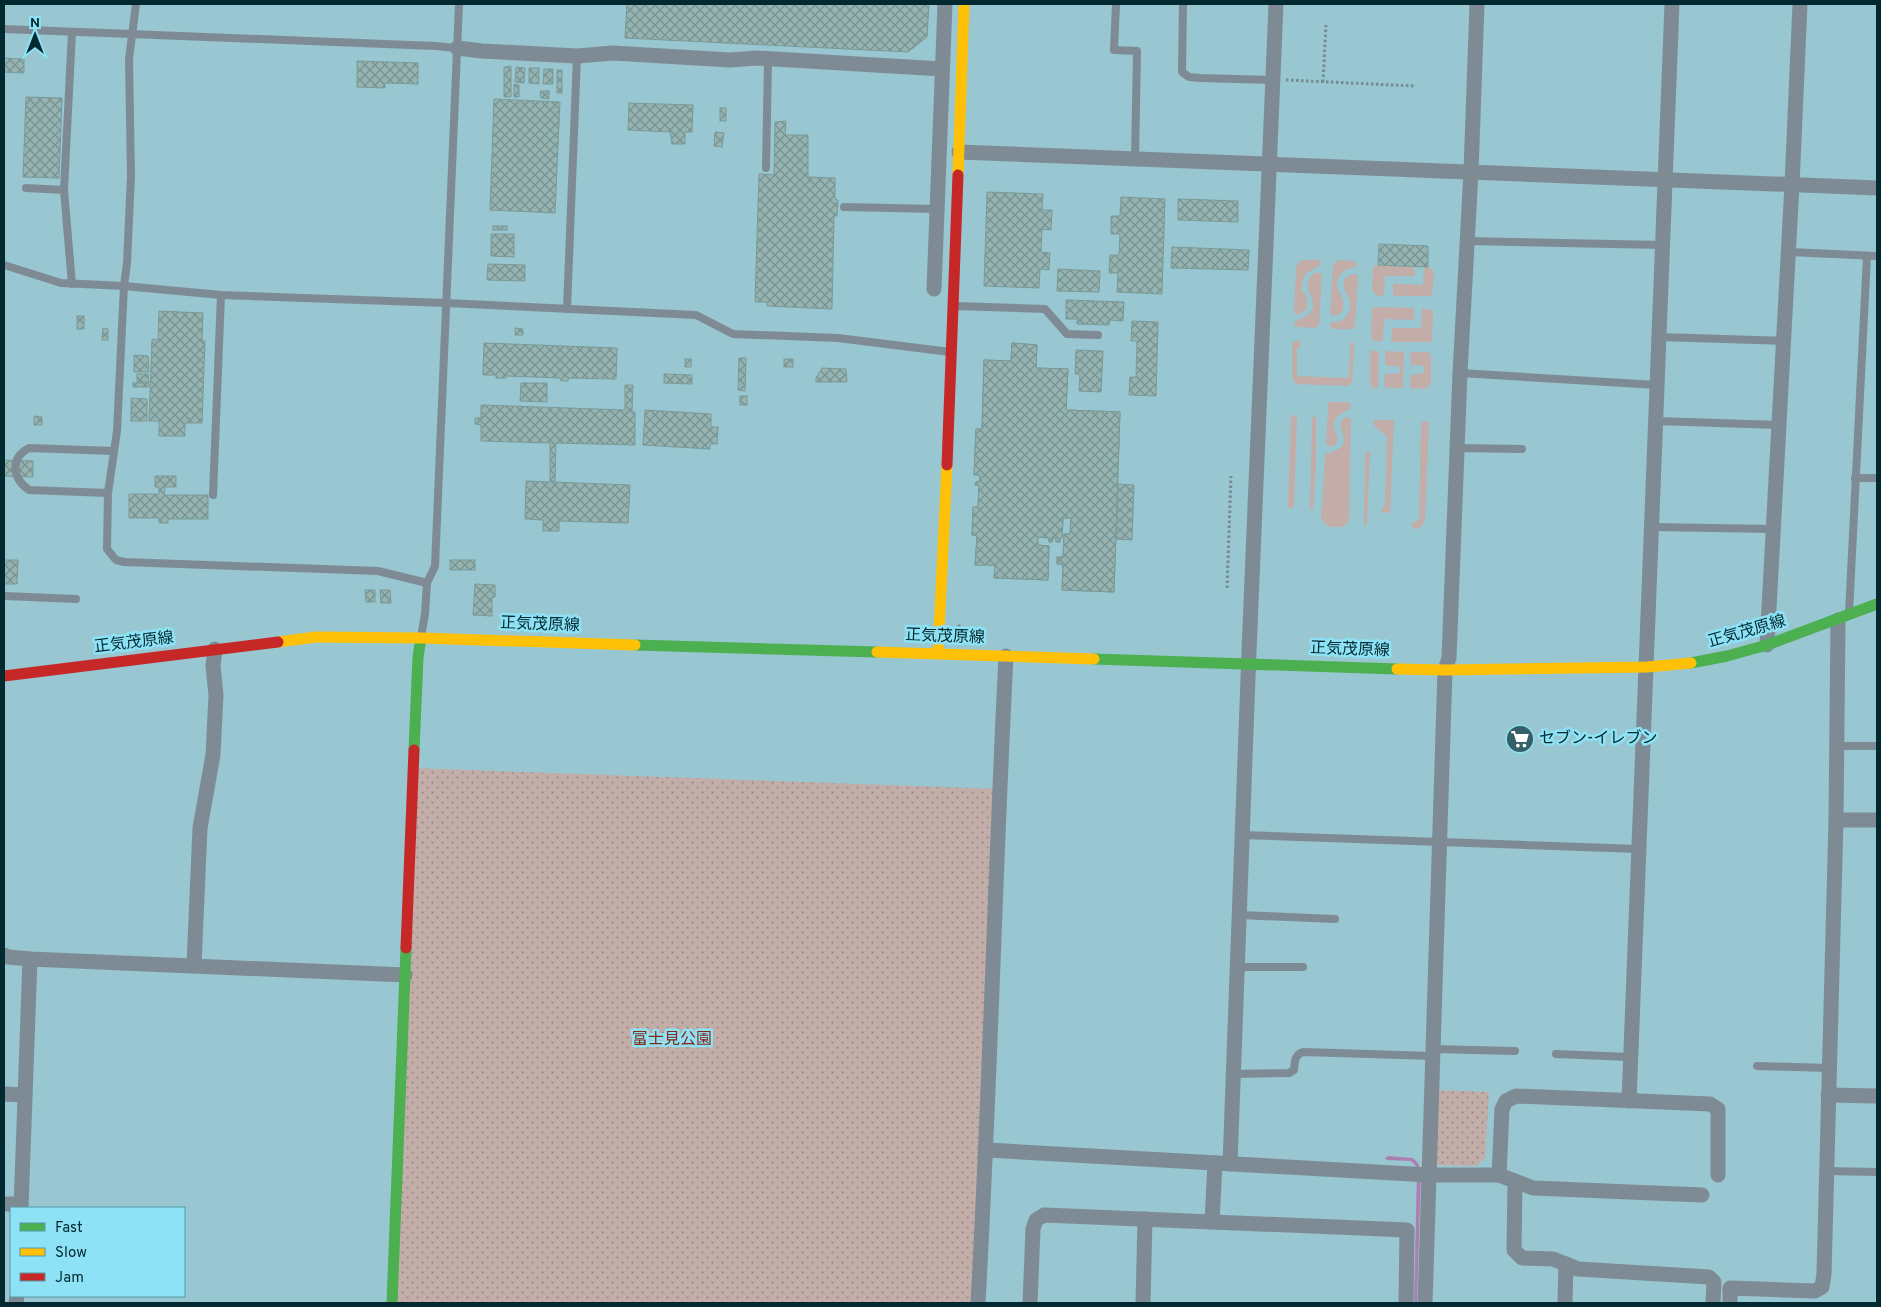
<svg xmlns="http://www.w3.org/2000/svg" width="1881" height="1307" font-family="Overpass,'Noto Sans JP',sans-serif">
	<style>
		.green { fill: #c3ada8 }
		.park { fill: url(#park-dots) }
		.water { fill: #ac7fb3 }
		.building { fill: url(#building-cross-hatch); stroke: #7a9a97; fill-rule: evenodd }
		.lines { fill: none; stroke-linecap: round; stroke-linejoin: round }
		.path { stroke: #768a91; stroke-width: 3; stroke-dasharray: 2.5 2.5; stroke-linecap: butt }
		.lane { stroke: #7e8b95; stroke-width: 8 }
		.street { stroke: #7e8b95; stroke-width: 15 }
		.fast { stroke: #4caf50; stroke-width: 11 }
		.slow { stroke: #ffc107; stroke-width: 11 }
		.jam { stroke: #c62828; stroke-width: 11 }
		.labels { text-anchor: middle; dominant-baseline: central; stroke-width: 5; stroke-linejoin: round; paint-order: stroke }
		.street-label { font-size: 16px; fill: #022930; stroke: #8ee2f5 }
		.poi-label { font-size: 16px; fill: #022930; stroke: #8ee2f5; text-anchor: start }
		.park-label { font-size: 16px; fill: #872713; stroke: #8ee2f5 }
	</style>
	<defs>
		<pattern id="park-dots" width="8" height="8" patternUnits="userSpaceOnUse" patternTransform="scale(1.25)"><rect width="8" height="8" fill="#c3ada8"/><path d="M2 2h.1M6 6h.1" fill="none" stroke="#9c8d89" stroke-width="1.8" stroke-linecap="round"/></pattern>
		<pattern id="building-cross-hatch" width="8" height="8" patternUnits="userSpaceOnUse" patternTransform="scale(1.25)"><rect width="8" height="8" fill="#94b3b1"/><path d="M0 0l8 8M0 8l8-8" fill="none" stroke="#779290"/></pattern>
	</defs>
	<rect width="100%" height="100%" fill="#98c6d1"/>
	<!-- green -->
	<g class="green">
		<path d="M1303 260H1319L1322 263C1311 274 1302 269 1302 290L1307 297V308L1302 313 1296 315 1294 312 1296 267 1299 262Z"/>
		<path d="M1337 260 1352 261 1356 263 1357 266C1353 268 1347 268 1343 272 1325 286 1353 299 1340 314L1333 316 1330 314 1333 265Z"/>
		<path d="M1375 265 1414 267 1415 276H1385L1384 295 1377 296 1372 290 1373 268Z"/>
		<path d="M1424 267H1429L1434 272 1432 296H1393V284L1423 285Z"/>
		<path d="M1316 272 1322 274 1319 325 1315 328 1296 327 1294 324 1295 321C1337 307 1290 288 1316 272Z"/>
		<path d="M1353 274H1356L1358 277 1355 326 1352 329H1332L1330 327 1331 323 1343 320C1362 300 1338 295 1345 278Z"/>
		<path d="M1374 307 1414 308V319L1412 320 1384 319 1383 340 1381 341H1373L1371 338 1372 309Z"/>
		<path d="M1422 309H1429L1433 312 1432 342H1391L1392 328H1421Z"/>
		<path d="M1297 340 1301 342 1300 347 1297 349V376L1347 378 1349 376 1350 343 1352 342 1354 344 1352 383 1347 386 1296 384 1292 378V343Z"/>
		<path d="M1372 350 1379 352 1378 387 1374 389 1370 384V353Z"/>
		<path d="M1385 351 1404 352 1403 388H1388L1384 386 1385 374 1400 373 1399 366H1387L1385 362Z"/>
		<path d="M1413 352H1428L1431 355V384L1425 389 1410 388V375L1424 373V366L1411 365 1410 354Z"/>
		<path d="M1329 402H1347L1350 404 1351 409C1343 412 1333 417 1334 428 1335 432 1338 435 1338 440L1335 445 1330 447 1326 444 1328 406Z"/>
		<path d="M1295 415 1297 416 1294 506 1290 509 1288 507 1291 418V416Z"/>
		<path d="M1315 416 1316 418V465L1313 509 1310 510 1312 418Z"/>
		<path d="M1348 417 1351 420 1349 520C1345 529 1337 527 1329 527L1321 520 1325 454C1335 451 1347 449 1343 435 1342 430 1340 428 1340 423L1344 418Z"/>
		<path d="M1374 420H1394L1390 513 1381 512 1385 504 1387 437 1373 424Z"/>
		<path d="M1426 421 1429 423 1425 521 1420 528 1414 529 1412 526V523L1419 520 1421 423Z"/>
		<path d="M1367 451 1370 453 1367 524 1364 526 1365 453Z"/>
	</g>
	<!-- park -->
	<g class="park">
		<path d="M413 768 999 789 977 1303H392Z"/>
		<path d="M1436 1090 1489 1092 1485 1158 1476 1166 1434 1165Z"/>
	</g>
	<!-- water -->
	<path class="water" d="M1388 1156 1413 1158 1418 1163 1421 1171 1417 1303H1414L1417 1170 1416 1166 1411 1161 1387 1160 1385 1158Z"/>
	<!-- building -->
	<g class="building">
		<path d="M627 4H929L927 37 908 52 625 38Z"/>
		<path d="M4 58 24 59V73L4 72Z"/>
		<path d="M357 61 418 63V84L385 83V88L357 87Z"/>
		<path d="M511 66V97H504V67Z"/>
		<path d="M516 67 525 68 524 83 515 82Z"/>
		<path d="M529 68H539V84L529 83Z"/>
		<path d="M544 69H553V84H543Z"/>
		<rect x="557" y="70" width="5" height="23"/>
		<path d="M514 84 519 85V97H514Z"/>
		<path d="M540 91H549V99L541 98Z"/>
		<path d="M26 97 62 98 59 178 23 177Z"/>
		<path d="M494 99 560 102 555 213 490 210Z"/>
		<path d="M629 103 693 105 692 132H685V144H672L670 132 628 130Z"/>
		<rect x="720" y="108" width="6" height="13"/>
		<path d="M786 121 785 135H808V177L835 178V199L838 200 837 216H834L832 309 767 306V302H755L759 174 774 175 775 122Z"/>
		<path d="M715 132 724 133 722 147 714 146Z"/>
		<path d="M987 192 1043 194 1042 210H1052L1051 230 1042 229 1041 252 1050 253 1049 270 1040 269 1039 288 984 286Z"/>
		<path d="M1121 197 1165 199 1162 294 1117 292 1118 273H1109L1110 255H1119L1120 234H1111V216H1120Z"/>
		<path d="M1178 199 1238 201V222L1178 220Z"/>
		<rect x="493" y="226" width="14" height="4"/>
		<path d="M491 234H514V257L491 256Z"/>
		<path d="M1379 244 1428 246V267L1378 265Z"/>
		<path d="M1172 247 1249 250 1248 270 1171 268Z"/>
		<path d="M488 264 525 265V281L487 280Z"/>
		<path d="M1058 269 1100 271 1099 292 1057 291Z"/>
		<path d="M1066 300 1124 302 1123 321 1110 320 1109 325 1077 324V319H1066Z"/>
		<path d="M159 311 203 313 202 341H205L202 423H185V436H159V421H149L152 339 158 340Z"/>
		<rect x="77" y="316" width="7" height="13"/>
		<path d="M1132 321 1158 322 1156 396 1129 395 1130 377H1136L1137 341H1131Z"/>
		<path d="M103 328 108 329V340H102Z"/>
		<path d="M515 328 523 329V335H515Z"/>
		<path d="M484 343 617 348 616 379 569 378 568 381H561L560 378 506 376V378H496V375H483Z"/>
		<path d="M1012 343 1037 345 1036 368 1068 369 1066 410 1120 412 1114 592 1062 590 1063 564H1057V557H1063L1064 534H1070L1071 518H1063L1062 538H1060V542H1056V538H1053L1052 542H1049V538L1038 537V545L1049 546 1048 580 994 578 995 565H975L977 536 972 535 973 507H978L979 485H975L976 482H979L980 475H974L976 429H982L984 360 1011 361ZM1066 427H1074L1071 500H1063Z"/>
		<path d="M1012 343 1037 345 1036 368 1068 369 1066 410 1120 412 1114 592 1062 590 1063 564H1057V557H1063L1064 534H1070L1071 518H1063L1062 538H1060V542H1056V538H1053L1052 542H1049V538L1038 537V545L1049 546 1048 580 994 578 995 565H975L977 536 972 535 973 507H978L979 485H975L976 482H979L980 475H974L976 429H982L984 360 1011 361Z"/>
		<path d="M1076 350 1103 351 1101 392 1079 391 1080 374H1075Z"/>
		<path d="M134 355 148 356 149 372H134Z"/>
		<path d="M739 358H746L745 391 738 390Z"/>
		<rect x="685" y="359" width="6" height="8"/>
		<rect x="784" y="359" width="9" height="8"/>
		<path d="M822 368 846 369 847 382H816V378Z"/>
		<path d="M137 374H148L149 382H137Z"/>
		<path d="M664 374 692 375V384L664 383Z"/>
		<rect x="133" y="383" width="16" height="4"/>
		<path d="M521 383H547V402L520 401Z"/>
		<path d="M625 385H633L632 412H635V445L556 443 555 481H550V443L481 441V425L475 424V418H481V405L625 410Z"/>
		<rect x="740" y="396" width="7" height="9"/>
		<path d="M131 398 147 399V421H131Z"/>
		<path d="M645 410 711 414V427H718L717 444H710V449L643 445Z"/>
		<path d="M34 416 42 417V425H34Z"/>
		<path d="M4 460 33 461V477L4 476Z"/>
		<path d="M155 476H176V487H165L164 495H208V519H168V523H159V518H129V494H159V487H155Z"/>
		<path d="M526 481 630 485 628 523 559 521V531H543V520L525 519Z"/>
		<path d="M1118 484 1134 485 1132 540 1116 539Z"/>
		<path d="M4 560H18L17 584H4Z"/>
		<rect x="450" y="560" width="25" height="10"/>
		<path d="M475 584 495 585V597H492V616L473 615Z"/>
		<path d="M365 590H375V602H366Z"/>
		<path d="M380 590H390L391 603H381Z"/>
	</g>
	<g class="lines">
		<!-- path -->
		<g class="path">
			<path d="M1286 80 1415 86"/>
			<path d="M1323 82 1326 25"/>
			<path d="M1227 588 1231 476"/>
			<path d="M958 625 970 636"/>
		</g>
		<!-- lane -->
		<g class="lane">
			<path d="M136 4 129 59 131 176 127 263 124 286 117 431 108 493 107 549 116 560 124 562 378 571 427 583"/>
			<path d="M1116 4 1114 50 1137 51 1135 159"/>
			<path d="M1183 4 1182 72 1189 77 1200 78 1273 80"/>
			<path d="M4 29 435 46 457 48"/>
			<path d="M766 168 768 59"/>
			<path d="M26 188 64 190 72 284"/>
			<path d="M64 190 72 32"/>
			<path d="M844 207 937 209"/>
			<path d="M1468 241 1663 245"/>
			<path d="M1789 252 1877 256"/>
			<path d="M4 265 61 283 124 286 221 295 446 303 696 315 733 334 838 338 950 352"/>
			<path d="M955 306 1045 309 1067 334 1098 335"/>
			<path d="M567 309 577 56"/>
			<path d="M1659 337 1784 341"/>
			<path d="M1460 373 1657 385"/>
			<path d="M1656 421 1779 425"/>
			<path d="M1457 448 1522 449"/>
			<path d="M1855 478H1877"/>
			<path d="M108 493 29 490C12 478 10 458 29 448L114 451"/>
			<path d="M213 495 221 295"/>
			<path d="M1652 527 1773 529"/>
			<path d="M4 596 76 599"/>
			<path d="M1849 613 1867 256"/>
			<path d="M421 637 425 614 427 583 435 566 459 4"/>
			<path d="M1837 746H1877"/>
			<path d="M1242 835 1639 849"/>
			<path d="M1239 915 1335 919"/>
			<path d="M1237 967H1303"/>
			<path d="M1433 1049 1515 1051"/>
			<path d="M1556 1054 1630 1057"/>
			<path d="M1757 1066 1829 1068"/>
			<path d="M1233 1074 1289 1073 1294 1070C1295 1062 1294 1055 1303 1052L1433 1056"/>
			<path d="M1826 1171 1877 1172"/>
		</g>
		<!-- street -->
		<g class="street">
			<path d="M457 48 482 51 577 56 613 53 730 60 757 58 942 69"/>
			<path d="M959 152 1877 188"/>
			<path d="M934 289 945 4"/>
			<path d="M1767 645 1792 185 1800 4"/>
			<path d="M1836 820H1877"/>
			<path d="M4 955 8 957 30 959 405 975"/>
			<path d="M194 965 200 828 213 755 216 695 213 666 215 649"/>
			<path d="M4 1094 25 1095"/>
			<path d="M1828 1095 1877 1096"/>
			<path d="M1629 1101 1672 4"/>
			<path d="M987 1150 1429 1175H1499L1533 1188 1702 1195"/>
			<path d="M1230 1164 1249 651 1276 4"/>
			<path d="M1499 1175 1502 1109 1506 1101 1516 1096 1710 1104 1718 1109V1175"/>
			<path d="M1515 1183 1514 1250 1522 1258 1553 1259 1578 1269 1709 1277 1714 1282 1713 1303"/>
			<path d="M4 1204H21"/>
			<path d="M21 1208 30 959"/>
			<path d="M1212 1222 1215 1163"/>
			<path d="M16 1303 17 1296"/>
			<path d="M978 1303C990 1088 995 872 1006 656"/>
			<path d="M1030 1303 1033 1229 1036 1220 1044 1215 1407 1230 1406 1303"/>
			<path d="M1143 1303 1145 1219"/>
			<path d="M1425 1303 1445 670 1449 658 1460 373 1471 172 1477 4"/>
			<path d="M1565 1303 1566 1264"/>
			<path d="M1730 1303V1288L1815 1291 1822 1287 1824 1274 1836 820 1838 620"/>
		</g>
		<!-- fast -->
		<g class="fast">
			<path d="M635 645 877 652"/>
			<path d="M1094 659 1397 669"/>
			<path d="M1691 663 1727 656 1767 645 1877 604"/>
			<path d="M414 750 418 657 421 638"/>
			<path d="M392 1303 406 948"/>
		</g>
		<!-- slow -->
		<g class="slow">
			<path d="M958 175 964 4"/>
			<path d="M278 642 316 637 421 638 635 645"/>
			<path d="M877 652 1094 659"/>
			<path d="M938 653 947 465"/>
			<path d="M1397 669 1445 670 1647 667 1691 663"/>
		</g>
		<!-- jam -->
		<g class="jam">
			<path d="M947 465 958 175"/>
			<path d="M4 676 278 642"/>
			<path d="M406 948 414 750"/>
		</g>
	</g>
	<!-- icons -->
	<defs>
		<symbol id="supermarket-disc" viewBox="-11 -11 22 22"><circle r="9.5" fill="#366068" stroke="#8ee2f5"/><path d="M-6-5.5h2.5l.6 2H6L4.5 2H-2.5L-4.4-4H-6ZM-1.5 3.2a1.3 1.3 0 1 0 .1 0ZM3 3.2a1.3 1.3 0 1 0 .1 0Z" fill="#fff"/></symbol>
	</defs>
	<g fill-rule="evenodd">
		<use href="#supermarket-disc" x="1504" y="723" width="32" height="32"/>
	</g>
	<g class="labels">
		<!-- street labels -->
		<g class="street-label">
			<text transform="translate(540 625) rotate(2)">正気茂原線</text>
			<text transform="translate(1747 632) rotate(-16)">正気茂原線</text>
			<text transform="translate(945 637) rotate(2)">正気茂原線</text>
			<text transform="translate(134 643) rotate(-7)">正気茂原線</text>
			<text transform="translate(1350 650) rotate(2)">正気茂原線</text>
		</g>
		<!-- poi labels -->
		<g class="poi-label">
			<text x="1539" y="739">セブン-イレブン</text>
		</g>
		<!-- park labels -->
		<g class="park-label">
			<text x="672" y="1040">富士見公園</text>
		</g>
	</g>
	<!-- border -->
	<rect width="1881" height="1307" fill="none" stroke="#022930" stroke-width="10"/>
	<!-- legend -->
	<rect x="10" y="1207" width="175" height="90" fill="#8ee2f5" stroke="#5698a6"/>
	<rect x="20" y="1223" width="25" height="8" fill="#4caf50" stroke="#5698a6"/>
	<text x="55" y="1232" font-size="15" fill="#022930">Fast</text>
	<rect x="20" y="1248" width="25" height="8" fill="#ffc107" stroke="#5698a6"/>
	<text x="55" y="1257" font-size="15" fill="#022930">Slow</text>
	<rect x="20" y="1273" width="25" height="8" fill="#c62828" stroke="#5698a6"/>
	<text x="55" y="1282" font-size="15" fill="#022930">Jam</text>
	<!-- north arrow -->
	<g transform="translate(35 35)" stroke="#8ee2f5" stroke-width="4" paint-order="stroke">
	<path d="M0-4L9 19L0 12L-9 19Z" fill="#022930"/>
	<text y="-8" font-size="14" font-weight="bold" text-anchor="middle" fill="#022930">N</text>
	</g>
</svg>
